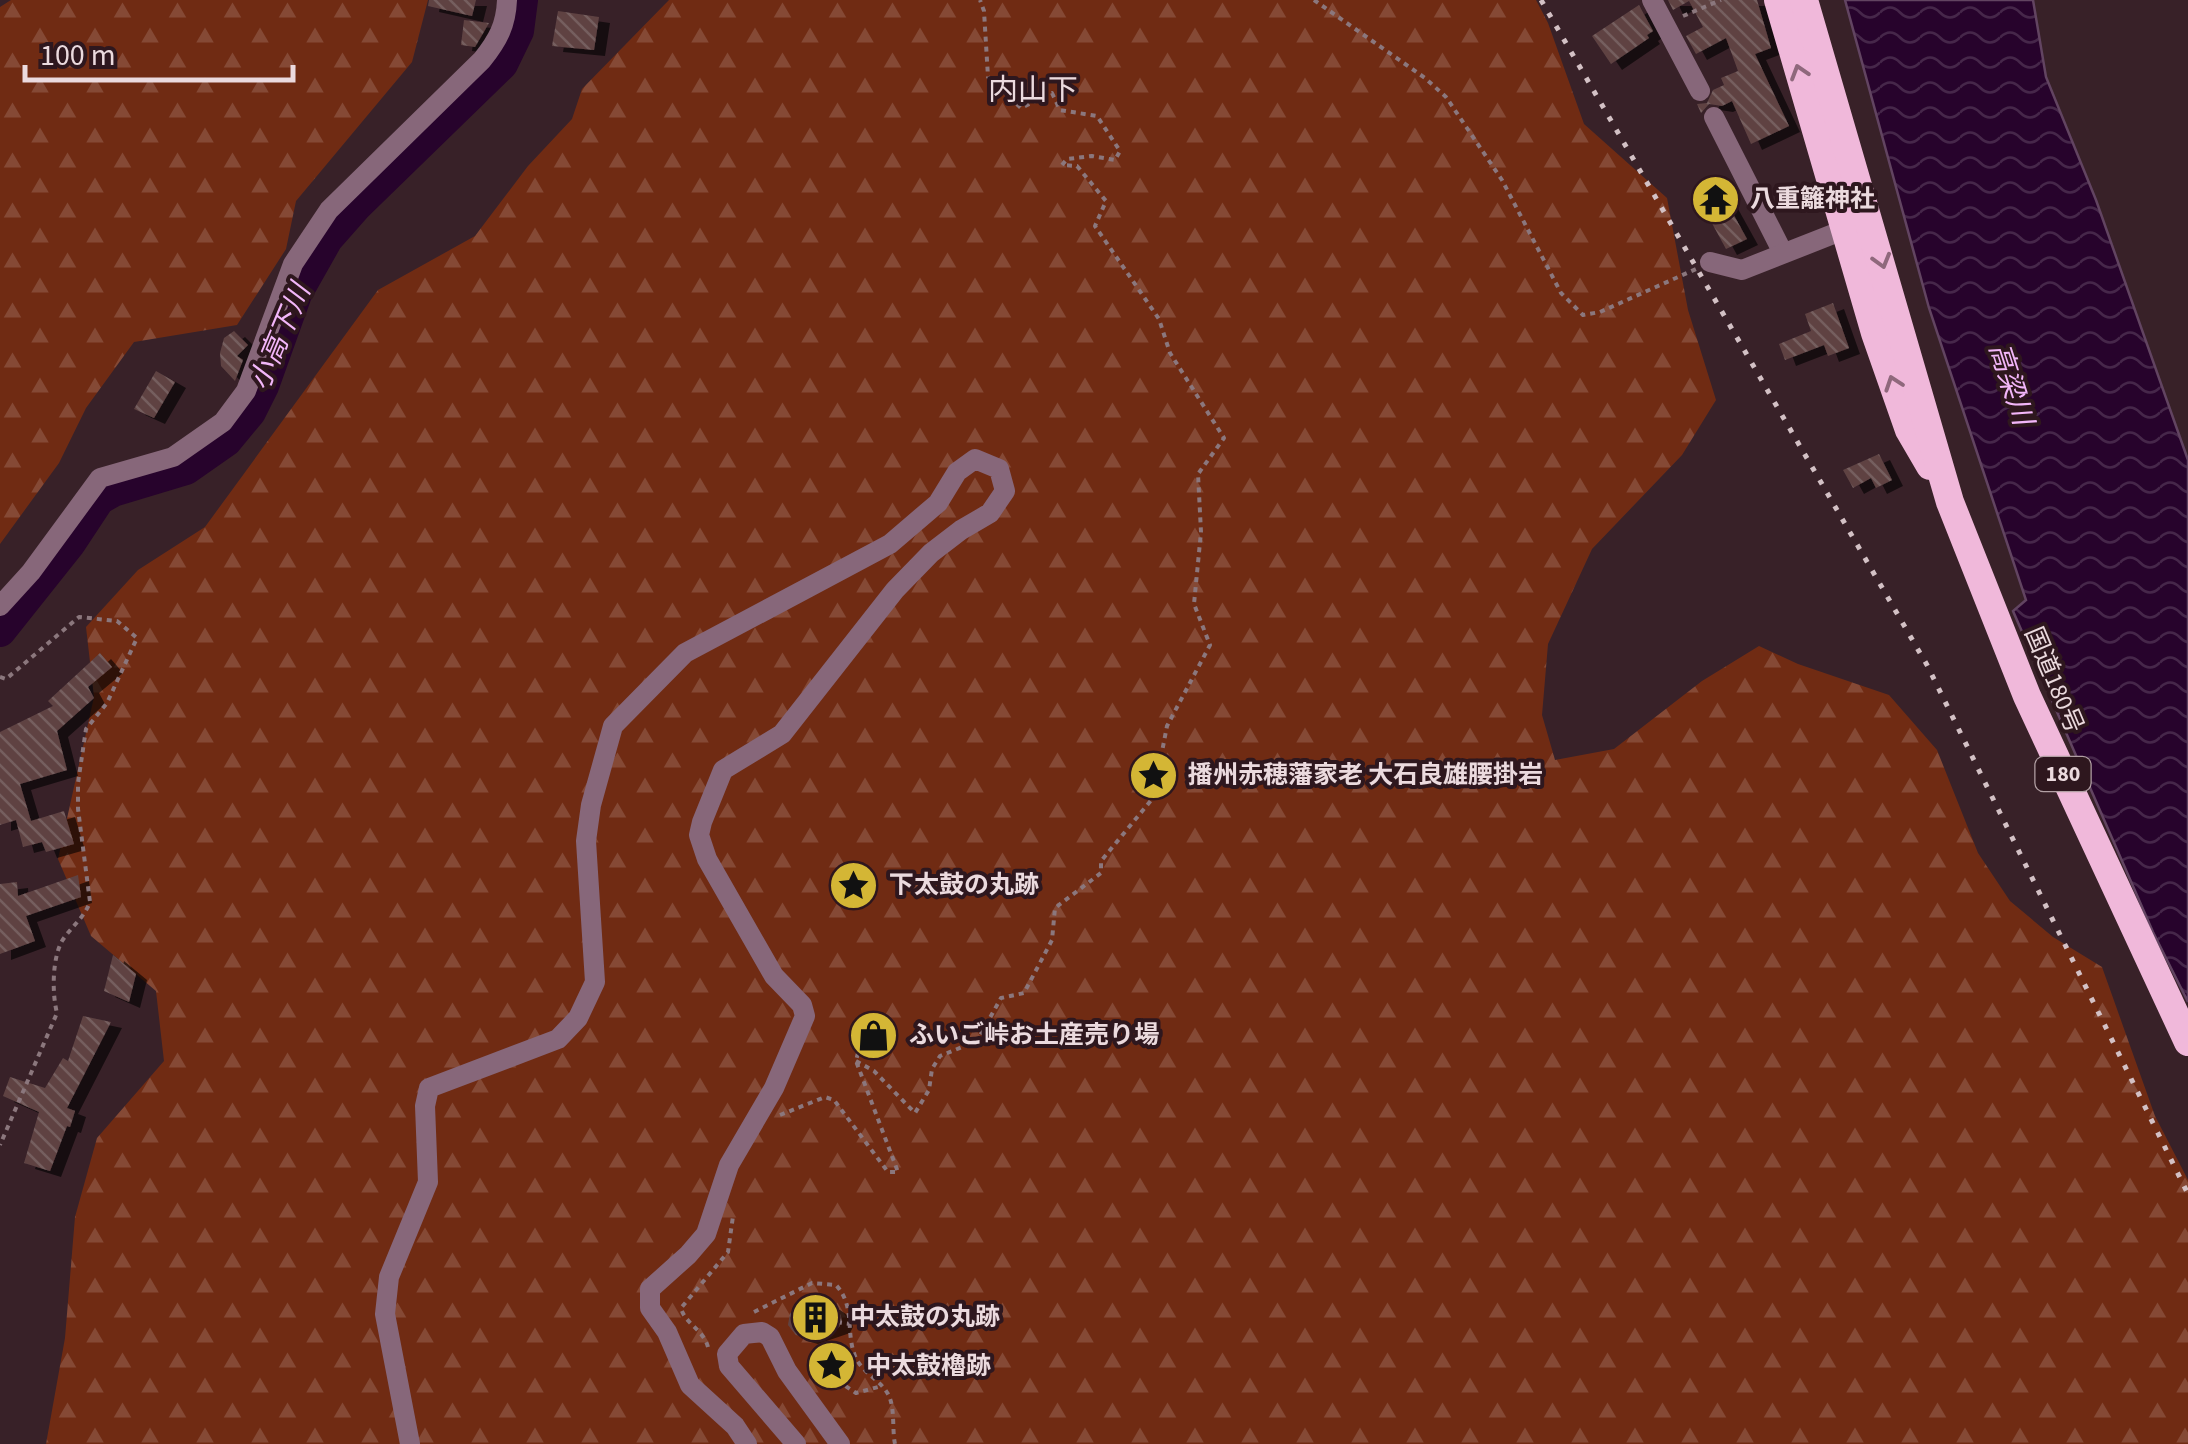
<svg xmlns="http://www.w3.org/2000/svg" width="2188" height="1444" font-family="'Source Sans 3','Noto Sans JP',sans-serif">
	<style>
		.forest { fill: url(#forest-firs) }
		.water { fill: url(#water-waves); stroke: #624461; stroke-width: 2.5 }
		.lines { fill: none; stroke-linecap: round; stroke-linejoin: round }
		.river { stroke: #27032c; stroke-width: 32 }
		.building { fill: url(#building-back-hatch); filter: url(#shadow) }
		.path { stroke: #8b777d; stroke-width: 4; stroke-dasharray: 5 5; stroke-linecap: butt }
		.minor { stroke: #87677a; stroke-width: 20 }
		.trunk { stroke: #f0b8da; stroke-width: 28 }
		.rail { stroke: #d3c1c5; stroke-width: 5; stroke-dasharray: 5 10; stroke-linecap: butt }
		.oneway { stroke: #8f687c }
		.labels { text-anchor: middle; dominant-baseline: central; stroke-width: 8; stroke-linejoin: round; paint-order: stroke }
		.shield { fill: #2e171e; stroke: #b2a0a4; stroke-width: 2.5 }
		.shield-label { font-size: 22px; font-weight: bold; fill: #ebdade }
		.poi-label { font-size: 25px; font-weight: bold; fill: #ebdade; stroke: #2e171e; text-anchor: start }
		.street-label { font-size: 25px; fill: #ebdade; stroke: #2e171e }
		.water-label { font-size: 28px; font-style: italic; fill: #f2b6f9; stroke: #2e171e }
		.quarter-label { font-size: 30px; fill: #ebdade; stroke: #2e171e }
	</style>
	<defs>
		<pattern id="forest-firs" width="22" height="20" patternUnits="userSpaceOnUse" patternTransform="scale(2.5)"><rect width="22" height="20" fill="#702b13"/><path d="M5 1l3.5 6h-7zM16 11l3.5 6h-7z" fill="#854935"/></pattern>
		<pattern id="water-waves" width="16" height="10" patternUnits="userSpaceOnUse" patternTransform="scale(2.5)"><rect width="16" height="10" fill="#27032c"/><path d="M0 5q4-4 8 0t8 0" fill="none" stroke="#46274a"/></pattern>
		<pattern id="building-back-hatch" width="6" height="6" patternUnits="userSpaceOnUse" patternTransform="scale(2.5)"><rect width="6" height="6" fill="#5e4343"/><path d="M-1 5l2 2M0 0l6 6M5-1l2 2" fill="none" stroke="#755e5e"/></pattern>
		<filter id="shadow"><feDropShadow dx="11" dy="6" stdDeviation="0" flood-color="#0009"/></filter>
	</defs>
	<rect width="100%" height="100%" fill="#382128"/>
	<!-- forest -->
	<g class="forest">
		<path d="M11 0H428L412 62 296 201 286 249 237 325 134 342 86 408 59 463 0 544V7Z"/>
		<path d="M669 0H1536L1548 23 1584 124 1667 198 1688 310 1716 400 1682 455 1592 549 1548 644 1542 715 1555 760 1614 749 1702 681 1759 646 1798 664 1889 695 1937 750 1978 853 2010 901 2053 937 2102 967 2155 1116 2188 1180V1444H46L65 1338 75 1217 97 1138 164 1061 156 991 91 936 58 859 94 697 86 627 138 570 205 527 378 290 475 236 528 166 572 119 582 89Z"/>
	</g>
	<!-- water -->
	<path class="water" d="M1845 0H2033L2046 77 2096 200 2188 460V1002L2153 932 2013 611 2026 600 1929 308Z"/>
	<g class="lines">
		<!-- river -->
		<path class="river" d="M0 631 70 543 99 499 113 491 186 469 226 441 250 412 263 386 296 294 327 239 357 205 502 64 518 31 522 0"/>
	</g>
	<!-- building -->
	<g class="building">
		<path d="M429 0H476L472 16 428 6Z"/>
		<path d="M1668 0H1757L1771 48 1755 54 1789 126 1751 144 1732 101 1722 106 1709 104 1701 113 1697 104 1707 103 1713 90 1724 85 1721 78 1738 71 1726 38 1696 54 1686 36 1703 27 1689 1 1673 10Z"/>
		<path d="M1639 5 1653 31 1647 35 1649 38 1611 64 1592 36Z"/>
		<path d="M558 11 599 17 594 50 552 46Z"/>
		<path d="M464 20 489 23 475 47 461 45Z"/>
		<path d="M1721 192 1747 239 1726 249 1701 203Z"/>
		<path d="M1833 303 1849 348 1828 356 1824 345 1785 360 1779 344 1811 331 1805 314Z"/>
		<path d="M234 331 248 345 237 356 243 360 235 381 221 366 220 353 224 338Z"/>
		<path d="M156 371 175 382 154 418 134 409Z"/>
		<path d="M1879 454 1892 480 1876 488 1871 478 1853 488 1843 470Z"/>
		<path d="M100 653 112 667 88 687 94 698 57 731 67 770 20 784 31 821 64 811 74 844 46 852 42 842 23 847 16 820 0 825V732L53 706 48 701Z"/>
		<path d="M78 875 81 897 26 916 35 941 0 954V884L17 882 18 896Z"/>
		<path d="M113 955 136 974 129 1002 104 991Z"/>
		<path d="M83 1016 111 1022 67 1108 75 1111 70 1127 67 1126 50 1171 24 1163 39 1112 3 1096 10 1077 45 1088 63 1058 68 1061Z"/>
		<path d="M813 1301 829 1304 839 1311 842 1321 839 1327 807 1338 796 1335 788 1325 790 1313Z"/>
	</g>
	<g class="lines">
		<!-- path -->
		<g class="path">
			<path d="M1314 0 1425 78 1446 97 1502 180 1561 293 1583 315 1600 312 1696 269"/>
			<path d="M1683 16 1721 0"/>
			<path d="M0 677 6 679 79 617 117 621 137 638 107 703 86 729 78 783V809L90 902C84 918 71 927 62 941 52 959 52 994 57 1013L0 1145"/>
			<path d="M856 1061 874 1071 915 1113 929 1090 932 1069 940 1056 977 1041 1001 998 1024 993 1052 940 1055 908 1101 873V861L1153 798 1167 726 1210 645 1194 604 1201 532 1198 474 1224 438 1170 353 1159 319 1095 226 1106 201 1077 166 1062 165 1067 159 1092 156 1115 160 1120 151 1097 116 1060 110 1052 93 1021 108 988 77 984 11 980 0"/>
			<path d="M780 1115 825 1097 834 1100 888 1172H898L856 1061 861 1040 856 1020"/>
			<path d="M754 1312 812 1283 836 1285C855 1306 846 1330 854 1353 860 1373 881 1379 889 1396 895 1409 892 1430 895 1444"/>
			<path d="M827 1321 851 1324"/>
			<path d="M708 1347C703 1329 685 1324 681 1308L728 1252 733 1216"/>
			<path d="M840 1378 844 1385 856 1393 878 1387"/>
		</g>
		<!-- minor -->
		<g class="minor">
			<path d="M1652 0 1700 91"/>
			<path d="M1714 117 1783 253"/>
			<path d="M1710 262 1742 270 1846 229"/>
			<path d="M0 606 31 572 100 478 173 457 223 422 246 391 293 264 329 210 482 60C498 40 506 25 507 0"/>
			<path d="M410 1444 385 1314 389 1277 428 1182 425 1106 429 1088 558 1039 578 1018 595 982 586 841 591 805 613 726 685 653 890 544 938 503 957 472 975 459 999 469 1005 491 990 513 961 530 931 553 895 590 782 734 723 770 702 822 699 835 707 859 774 976 802 1005 805 1016 774 1088 729 1165 706 1234 688 1255 650 1289V1308L667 1332 690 1385 735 1426 747 1444"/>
			<path d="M796 1444 729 1366 727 1354 744 1334 762 1332 770 1337 787 1371 840 1444"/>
		</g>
		<!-- trunk -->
		<g class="trunk">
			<path d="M1778 0 1875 333 1909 430 1930 466"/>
			<path d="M1804 0 1950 502 2027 696 2188 1042"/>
		</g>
		<!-- rail -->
		<path class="rail" d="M1541 0 1927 665 2188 1194"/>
	</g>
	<!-- one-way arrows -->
	<defs><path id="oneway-chevron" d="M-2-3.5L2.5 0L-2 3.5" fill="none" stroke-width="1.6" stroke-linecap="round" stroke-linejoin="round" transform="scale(2.5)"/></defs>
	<g class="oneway">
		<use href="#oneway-chevron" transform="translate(1799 72) rotate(-107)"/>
		<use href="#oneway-chevron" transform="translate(1882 261) rotate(74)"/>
		<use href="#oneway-chevron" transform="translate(1893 383) rotate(-109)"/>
	</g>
	<!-- icons -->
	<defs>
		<symbol id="temple-disc" viewBox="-11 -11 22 22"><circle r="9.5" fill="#d4b635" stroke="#2e171e"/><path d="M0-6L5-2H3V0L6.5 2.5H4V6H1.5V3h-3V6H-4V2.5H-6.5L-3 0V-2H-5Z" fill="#111"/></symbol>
		<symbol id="sight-disc" viewBox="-11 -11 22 22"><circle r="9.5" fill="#d4b635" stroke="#2e171e"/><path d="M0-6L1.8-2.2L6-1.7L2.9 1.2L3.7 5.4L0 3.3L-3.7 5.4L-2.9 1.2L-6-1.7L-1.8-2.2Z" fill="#111"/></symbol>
		<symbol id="shop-disc" viewBox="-11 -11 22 22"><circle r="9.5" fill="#d4b635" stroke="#2e171e"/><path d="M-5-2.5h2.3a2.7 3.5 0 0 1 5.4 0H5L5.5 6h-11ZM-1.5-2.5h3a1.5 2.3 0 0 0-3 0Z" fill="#111"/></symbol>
		<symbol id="building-disc" viewBox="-11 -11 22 22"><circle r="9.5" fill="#d4b635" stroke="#2e171e"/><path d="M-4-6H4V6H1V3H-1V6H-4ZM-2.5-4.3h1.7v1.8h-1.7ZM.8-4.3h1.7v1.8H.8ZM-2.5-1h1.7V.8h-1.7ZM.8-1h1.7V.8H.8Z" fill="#111"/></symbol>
	</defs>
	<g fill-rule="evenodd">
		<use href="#temple-disc" x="1688" y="172" width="55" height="55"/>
		<use href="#sight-disc" x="1126" y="748" width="55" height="55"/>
		<use href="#sight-disc" x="826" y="858" width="55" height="55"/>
		<use href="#shop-disc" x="846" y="1008" width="55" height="55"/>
		<use href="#building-disc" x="788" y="1290" width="55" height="55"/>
		<use href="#sight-disc" x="804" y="1338" width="55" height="55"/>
	</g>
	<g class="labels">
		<!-- shield labels -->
		<rect class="shield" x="2035.5" y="757" width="55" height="34" rx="8"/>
		<g class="shield-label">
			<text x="2063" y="774">180</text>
		</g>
		<!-- poi labels -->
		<g class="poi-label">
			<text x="1750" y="199">八重籬神社</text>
			<text x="1188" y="775">播州赤穂藩家老 大石良雄腰掛岩</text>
			<text x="889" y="885">下太鼓の丸跡</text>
			<text x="909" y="1035">ふいご峠お土産売り場</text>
			<text x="850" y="1317">中太鼓の丸跡</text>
			<text x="866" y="1366">中太鼓櫓跡</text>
		</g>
		<!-- street labels -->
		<g class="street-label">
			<text transform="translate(2054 680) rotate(67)">国道180号</text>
		</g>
		<!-- water labels -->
		<g class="water-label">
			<text transform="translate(280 337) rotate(-67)">小高下川</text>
			<text transform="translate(2011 384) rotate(72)">高梁川</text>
		</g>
		<!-- quarter labels -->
		<g class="quarter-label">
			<text x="1033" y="90">内山下</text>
		</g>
	</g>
	<!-- scale -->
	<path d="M25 65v15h268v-15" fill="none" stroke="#ebdade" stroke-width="5"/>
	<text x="40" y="65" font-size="30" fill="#ebdade" stroke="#2e171e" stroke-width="8" paint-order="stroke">100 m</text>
</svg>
